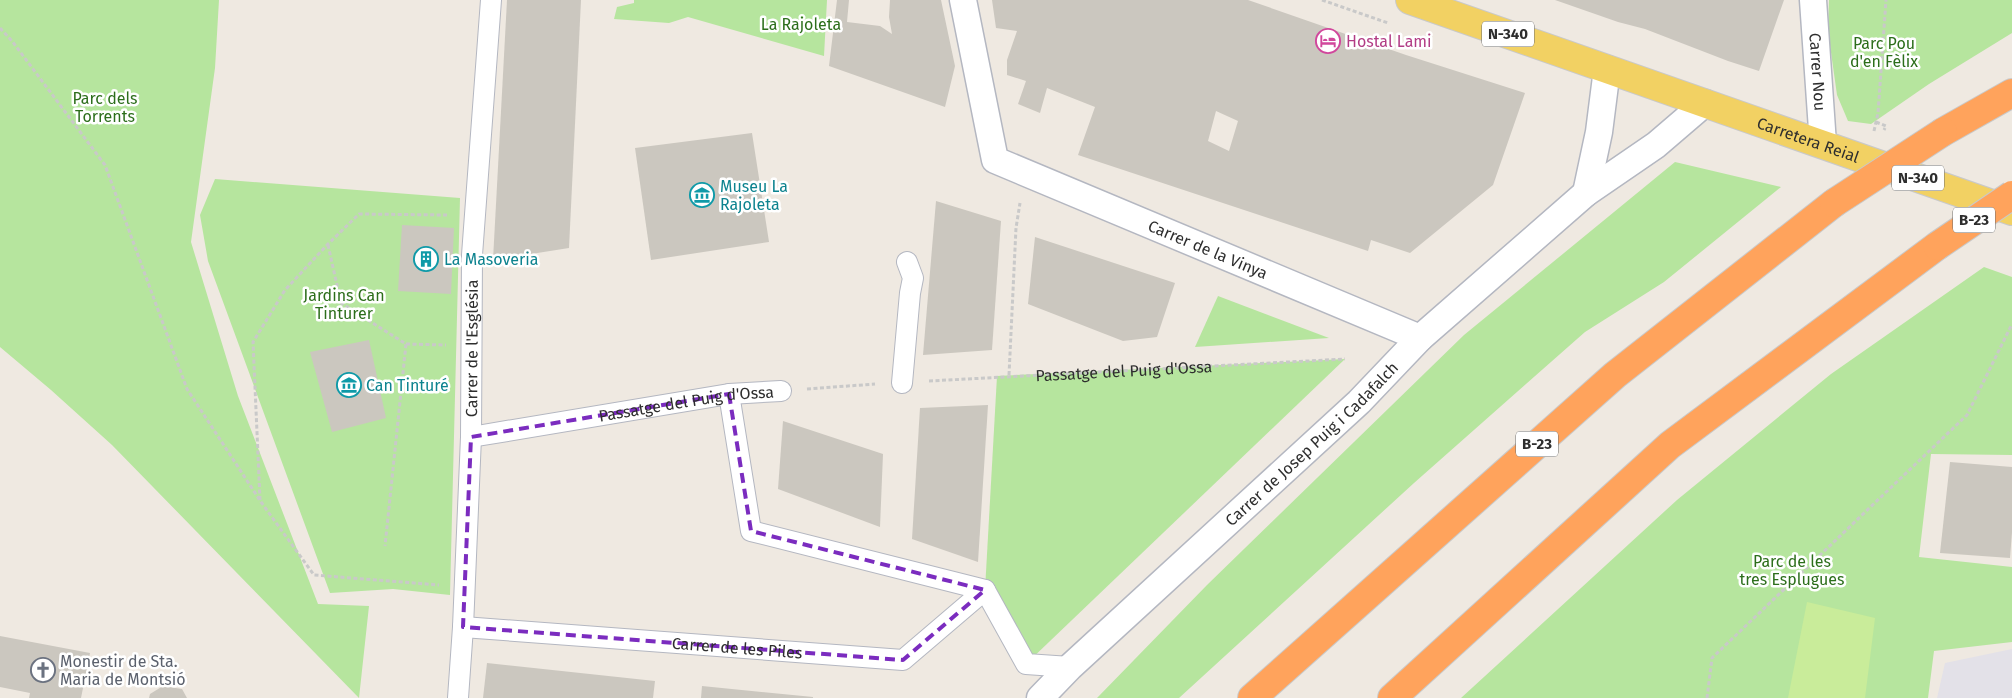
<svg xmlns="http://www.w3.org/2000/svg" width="2012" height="698" font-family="'Fira Sans',sans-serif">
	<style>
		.industrial { fill: #e3e1e8 }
		.green { fill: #b6e59e }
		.pitch { fill: #c9ec9a }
		.building { fill: #cbc7bf; fill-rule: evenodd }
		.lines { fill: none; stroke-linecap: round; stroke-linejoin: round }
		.pedestrian-casing { stroke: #b4b7c1; stroke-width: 22 }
		.minor-casing { stroke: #b4b7c1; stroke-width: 29 }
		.primary-casing { stroke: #c9c9c9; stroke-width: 30 }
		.motorway-casing { stroke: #c9c9c9; stroke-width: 30 }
		.path { stroke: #c9c9c9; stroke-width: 3; stroke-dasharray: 4 2.5; stroke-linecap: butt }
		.pedestrian { stroke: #fff; stroke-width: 20 }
		.minor { stroke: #fff; stroke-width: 26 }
		.primary { stroke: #f2d163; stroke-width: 28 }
		.motorway { stroke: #ffa35c; stroke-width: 28 }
		.motorway-bridge-casing { stroke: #c9c9c9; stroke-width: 30; stroke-linecap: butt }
		.motorway-bridge { stroke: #ffa35c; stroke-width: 28 }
		.marked { fill: none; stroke: #7b2cbf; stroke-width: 4; stroke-dasharray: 10 6; stroke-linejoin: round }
		.labels { text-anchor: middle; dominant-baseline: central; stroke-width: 5; stroke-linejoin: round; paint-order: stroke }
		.shield { fill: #fff; stroke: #6d6d6d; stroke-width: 1 }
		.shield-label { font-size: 15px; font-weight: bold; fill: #2e2e2e }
		.park-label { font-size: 16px; fill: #2c6e1b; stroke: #fff }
		.hotel-label { font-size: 16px; fill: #b23c85; stroke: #fff; text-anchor: start }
		.street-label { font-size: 16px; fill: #2e2e2e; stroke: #fff }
		.culture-label { font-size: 16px; fill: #0d838f; stroke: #fff; text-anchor: start }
		.worship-label { font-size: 16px; fill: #5b616d; stroke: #fff; text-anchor: start }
	</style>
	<rect width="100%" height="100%" fill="#efe9e1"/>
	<!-- industrial -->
	<path class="industrial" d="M2012 649V698H1937L1945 663Z"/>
	<!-- green -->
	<g class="green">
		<path d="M0 0H219L215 68 191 242 238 396 318 604 369 606 359 698 112 445 51 390 0 347Z"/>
		<path d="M634 0H827L824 56 688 17 669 23 614 19 617 7 634 3Z"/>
		<path d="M1829 0H2012V33L1929 84 1871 124 1848 121 1837 95 1828 31Z"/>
		<path d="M1675 162 1781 187 1664 282 1585 332 1414 483 1179 698H1097L1207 585 1464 335Z"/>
		<path d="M215 179 460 198 450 595 393 589 330 593 208 261 200 215Z"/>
		<path d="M1984 267 2012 277V455L1931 454 1919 557 2012 567V642L1934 651 1928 698H1461L1677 500 1831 374Z"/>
		<path d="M1218 296 1329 338 1195 347Z"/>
		<path d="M1345 359 1026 664 985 590 997 376Z"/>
	</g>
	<!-- pitch -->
	<path class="pitch" d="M1807 602 1875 618 1865 698H1788Z"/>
	<!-- building -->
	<g class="building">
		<path d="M507 0H581L569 248 493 260Z"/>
		<path d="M837 0H849L847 22 880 26 892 34 889 17 890 0H941L955 66 945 107 829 66Z"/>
		<path d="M992 0H1248L1406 55 1525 93 1493 185 1410 253 1371 240 1368 251 1078 155 1095 107 1047 88 1040 113 1018 104 1026 81 1007 75V60L1017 31 996 28ZM1216 111 1238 121 1229 151 1208 141Z"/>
		<path d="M1555 0H1784L1759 71 1728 61 1645 29 1618 22Z"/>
		<path d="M752 133 769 242 651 260 635 148Z"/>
		<path d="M936 201 1001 221 992 350 923 355Z"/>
		<path d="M402 225 454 228 451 294 398 291Z"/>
		<path d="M1035 237 1175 283 1157 337 1123 341 1028 304Z"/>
		<path d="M369 340 386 418 332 432 310 352Z"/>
		<path d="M988 405 978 562 912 539 920 408Z"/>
		<path d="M783 421 883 454 880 527 778 489Z"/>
		<path d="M1950 462 2012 467V532L2010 558 1940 553Z"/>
		<path d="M0 636 90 653 81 698H29L30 693 0 687Z"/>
		<path d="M487 663 655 681 653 698H483Z"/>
		<path d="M163 686 182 689 187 698H149L150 694Z"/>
		<path d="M702 686 813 697V698H701Z"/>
	</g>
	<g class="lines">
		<defs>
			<g id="pedestrian">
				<path d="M902 383 910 293 913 278 907 262"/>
				<path d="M729 394 751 531 985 590 1026 664 1070 667"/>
				<path id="s2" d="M471 437 729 394 781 391"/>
				<path id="s3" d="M463 627 903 660 985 590"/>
				<path id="s4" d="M458 698 463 627 471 437 472 255 491 0"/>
			</g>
			<g id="minor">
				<path id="s5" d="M963 0 995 160 1420 338"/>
				<path id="s6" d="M1813 0 1823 144"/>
				<path d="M1586 193 1599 132 1607 69"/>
				<path id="s7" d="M1040 698 1070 667 1359 402 1420 338 1586 193 1656 145 1705 103"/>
			</g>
			<g id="primary">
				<path id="s8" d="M1410 0 2012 211"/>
			</g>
			<g id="motorway">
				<path d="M1943 132 2012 93"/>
				<path d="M1252 698 1615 375 1834 203"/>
				<path d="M1392 698 1670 445 1937 246"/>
			</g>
		</defs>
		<!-- pedestrian casing -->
		<use href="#pedestrian" class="pedestrian-casing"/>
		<!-- minor casing -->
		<use href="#minor" class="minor-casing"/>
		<!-- primary casing -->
		<use href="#primary" class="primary-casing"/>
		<!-- motorway casing -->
		<use href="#motorway" class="motorway-casing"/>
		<!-- path -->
		<g class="path">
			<path d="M1322 0 1388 23"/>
			<path d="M0 28 12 41 105 165 187 389 261 502 314 575 439 585"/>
			<path d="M1876 122 1886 126 1884 130"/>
			<path d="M1874 131 1878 113 1886 0"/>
			<path d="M328 245 341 303 406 344 385 546"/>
			<path d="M406 344 446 345"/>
			<path d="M1009 375 1016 228 1020 203"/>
			<path id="s1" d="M929 381 1345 359"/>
			<path d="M807 389 875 384"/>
			<path d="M260 500 253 342 285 290 328 244 359 214 447 215"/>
			<path d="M1707 698 1712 658 1967 415 2012 324"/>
		</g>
		<!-- pedestrian -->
		<use href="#pedestrian" class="pedestrian"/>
		<!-- minor -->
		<use href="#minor" class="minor"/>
		<!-- primary -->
		<use href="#primary" class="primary"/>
		<!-- motorway -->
		<use href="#motorway" class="motorway"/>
		<defs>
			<g id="motorway-bridge">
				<path d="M1834 203 1943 132"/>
				<path d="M1937 246 2012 195"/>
			</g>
		</defs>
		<!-- motorway-bridge casing -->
		<use href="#motorway-bridge" class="motorway-bridge-casing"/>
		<!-- motorway-bridge -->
		<use href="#motorway-bridge" class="motorway-bridge"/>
	</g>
	<!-- marked area -->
	<path class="marked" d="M729 394 751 531 985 590 903 660 463 627 471 437Z"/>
	<!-- icons -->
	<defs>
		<symbol id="hotel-ring" viewBox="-11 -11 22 22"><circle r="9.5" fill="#fff" stroke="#d1479c" stroke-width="1.5"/><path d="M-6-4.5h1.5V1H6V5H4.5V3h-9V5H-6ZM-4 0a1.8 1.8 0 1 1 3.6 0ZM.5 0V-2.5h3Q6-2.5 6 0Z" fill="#d1479c"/></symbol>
		<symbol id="museum-ring" viewBox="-11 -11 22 22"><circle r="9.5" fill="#fff" stroke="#0f9aa8" stroke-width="1.5"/><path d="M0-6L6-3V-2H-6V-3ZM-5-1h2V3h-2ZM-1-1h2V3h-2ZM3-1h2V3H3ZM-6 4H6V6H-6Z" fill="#0f9aa8"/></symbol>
		<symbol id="building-ring" viewBox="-11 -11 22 22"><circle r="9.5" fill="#fff" stroke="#0f9aa8" stroke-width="1.5"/><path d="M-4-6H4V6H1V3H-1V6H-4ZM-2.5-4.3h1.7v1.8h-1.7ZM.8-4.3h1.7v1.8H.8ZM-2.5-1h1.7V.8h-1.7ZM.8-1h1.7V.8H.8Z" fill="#0f9aa8"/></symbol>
		<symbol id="church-ring" viewBox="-11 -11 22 22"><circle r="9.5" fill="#fff" stroke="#6b7280" stroke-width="1.5"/><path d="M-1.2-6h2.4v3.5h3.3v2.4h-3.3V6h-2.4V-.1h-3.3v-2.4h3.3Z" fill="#6b7280"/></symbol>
	</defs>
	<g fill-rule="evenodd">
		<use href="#hotel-ring" x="1314" y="27" width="28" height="28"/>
		<use href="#museum-ring" x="688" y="181" width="28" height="28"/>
		<use href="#building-ring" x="412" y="245" width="28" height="28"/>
		<use href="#museum-ring" x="335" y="371" width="28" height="28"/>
		<use href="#church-ring" x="29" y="656" width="28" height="28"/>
	</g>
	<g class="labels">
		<!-- shield labels -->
		<g class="shield">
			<rect x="1482" y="21.5" width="52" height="25" rx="4"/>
			<rect x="1892" y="165.5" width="52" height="25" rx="4"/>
			<rect x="1953" y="207.5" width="42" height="25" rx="4"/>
			<rect x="1516" y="431.5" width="42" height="25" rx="4"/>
		</g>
		<g class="shield-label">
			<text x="1508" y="34">N-340</text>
			<text x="1918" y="178">N-340</text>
			<text x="1974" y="220">B-23</text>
			<text x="1537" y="444">B-23</text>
		</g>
		<!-- park labels -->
		<g class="park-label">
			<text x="801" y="24">La Rajoleta</text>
			<text x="1884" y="43">Parc Pou<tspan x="1884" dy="18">d'en Fèlix</tspan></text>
			<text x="105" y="98">Parc dels<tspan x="105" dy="18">Torrents</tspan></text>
			<text x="344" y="295">Jardins Can<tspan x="344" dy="18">Tinturer</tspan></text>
			<text x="1792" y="561">Parc de les<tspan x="1792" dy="18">tres Esplugues</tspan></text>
		</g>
		<!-- hotel labels -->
		<g class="hotel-label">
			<text x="1346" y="41">Hostal Lami</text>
		</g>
		<!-- street labels -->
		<g class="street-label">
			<text stroke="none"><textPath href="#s6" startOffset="72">Carrer Nou</textPath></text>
			<text stroke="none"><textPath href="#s8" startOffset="422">Carretera Reial</textPath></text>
			<text stroke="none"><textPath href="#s5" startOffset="394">Carrer de la Vinya</textPath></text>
			<text stroke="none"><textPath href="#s4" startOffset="350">Carrer de l'Església</textPath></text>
			<text stroke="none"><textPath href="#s1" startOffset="195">Passatge del Puig d'Ossa</textPath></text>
			<text stroke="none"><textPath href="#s2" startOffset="218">Passatge del Puig d'Ossa</textPath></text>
			<text stroke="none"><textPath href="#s7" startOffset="372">Carrer de Josep Puig i Cadafalch</textPath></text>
			<text stroke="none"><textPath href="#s3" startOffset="275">Carrer de les Piles</textPath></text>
		</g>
		<!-- culture labels -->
		<g class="culture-label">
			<text x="720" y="186">Museu La<tspan x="720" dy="18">Rajoleta</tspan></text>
			<text x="444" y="259">La Masoveria</text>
			<text x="366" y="385">Can Tinturé</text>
		</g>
		<!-- worship labels -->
		<g class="worship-label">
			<text x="60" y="661">Monestir de Sta.<tspan x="60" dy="18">Maria de Montsió</tspan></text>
		</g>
	</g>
</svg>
